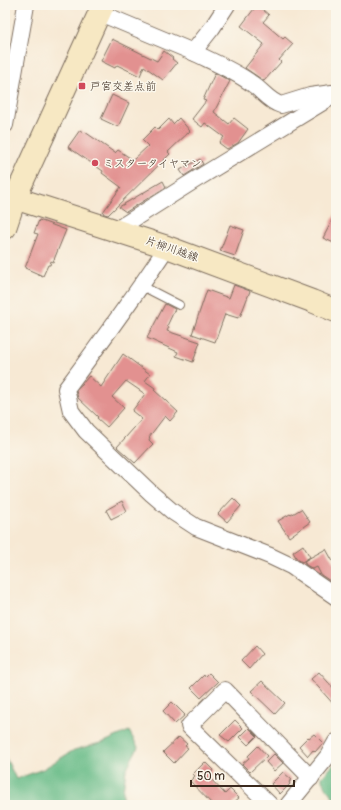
<svg xmlns="http://www.w3.org/2000/svg" width="341" height="810" font-family="Pangolin,'Klee One',sans-serif">
	<style>
		.forest { fill: #69bc88; stroke: #527353 }
		.building { fill: #e29190 }
		.lines { fill: none; stroke-linecap: round; stroke-linejoin: round }
		.lane-casing { stroke: #7d6d5e; stroke-width: 10 }
		.street-casing { stroke: #7d6d5e; stroke-width: 18 }
		.secondary-casing { stroke: #7d6d5e; stroke-width: 24 }
		.lane { stroke: #fff; stroke-width: 8 }
		.street { stroke: #fff; stroke-width: 16 }
		.secondary { stroke: #f7e8c3; stroke-width: 22 }
		.poi-dot { fill: #d1495b; stroke: #fbf7ec; stroke-width: 1.5 }
		.labels { text-anchor: middle; dominant-baseline: central; stroke-width: 3; stroke-linejoin: round; paint-order: stroke }
		.poi-label { font-size: 11px; fill: #3b2a1e; stroke: #fbf7ec; text-anchor: start }
		.street-label { font-size: 11px; fill: #3b2a1e; stroke: #fbf7ec }
	</style>
	<rect width="100%" height="100%" fill="#fbf7ec"/>
	<filter id="ink" filterUnits="userSpaceOnUse"><feTurbulence type="fractalNoise" baseFrequency=".025" numOctaves="2"/><feDisplacementMap in="SourceGraphic" scale="8" xChannelSelector="R" yChannelSelector="G"/><feConvolveMatrix kernelMatrix="1 2 1 2 8 2 1 2 1" color-interpolation-filters="sRGB"/></filter>
	<filter id="wash" filterUnits="userSpaceOnUse"><feTurbulence type="fractalNoise" baseFrequency=".012" numOctaves="4" result="noise"/><feDisplacementMap in="SourceGraphic" scale="16" xChannelSelector="R" yChannelSelector="G"/><feGaussianBlur stdDeviation="0.9" result="paint"/><feColorMatrix in="noise" values="0 0 0 0 0 0 0 0 0 0 0 0 0 0 0 0 0 1.4 0 .05"/><feComposite in="paint" operator="in"/></filter>
	<g filter="url(#wash)">
		<rect width="100%" height="100%" fill="#f7e9d4"/>
		<!-- forest -->
		<g class="forest">
			<path d="M129 731 138 747 126 770 123 791V805H5V756L16 779 43 769 74 750 104 742Z"/>
			<path d="M336 762V799H334L322 781V777Z"/>
		</g>
		<g id="blocks">
			<!-- building -->
			<g class="building">
				<path d="M257 5 269 15 263 22 283 39 285 37 293 44 279 60 281 62 264 81 245 68 264 44 241 26Z"/>
				<path d="M112 39 157 61 164 51 173 58 172 59 177 63 163 80 144 66 140 76 117 65 115 68 101 61Z"/>
				<path d="M215 73 230 81 214 112 229 124 234 118 248 129 238 143 227 149 219 143 224 137 205 123 202 127 192 119 206 101 203 100Z"/>
				<path d="M112 95 129 103 118 127 101 119Z"/>
				<path d="M179 118 190 131 168 152 170 154 108 215 104 214 103 212 121 187 102 173 103 171 68 147 80 130 84 133 85 132 115 153 118 150 133 160 148 146 142 140 155 127 158 130 169 119 173 124Z"/>
				<path d="M200 159 203 164 184 176 180 170Z"/>
				<path d="M163 181 166 187 126 212 119 207Z"/>
				<path d="M336 213V244L323 238Z"/>
				<path d="M39 220 66 230 53 262 51 261 50 265H48L43 276 25 268 38 234 34 233Z"/>
				<path d="M230 225 244 230 235 256 220 251Z"/>
				<path d="M234 285 250 291 240 317 238 316V318L225 314 215 342 192 334 207 290 229 298Z"/>
				<path d="M165 304 175 309 167 326 169 327 167 331 200 342 193 362 176 356 178 352 147 338Z"/>
				<path d="M123 354 150 374 145 381 155 388 154 390 178 412 170 421 165 416 149 437 150 438 149 440 153 444 135 463 117 447 142 419 132 411 145 394 126 381 112 397 124 408 107 427 97 418 98 417 78 398 76 391 89 376 101 387Z"/>
				<path d="M233 498 241 506 227 522 218 514Z"/>
				<path d="M122 501 127 511 111 519 106 510Z"/>
				<path d="M301 509 310 522 289 537 278 521 290 514 291 515Z"/>
				<path d="M303 545 310 557 302 562 297 559 293 552Z"/>
				<path d="M326 549 336 567V585L321 575 317 567 313 569 306 565 304 561Z"/>
				<path d="M255 646 262 654 249 669 241 661Z"/>
				<path d="M319 672 336 691V707L311 679Z"/>
				<path d="M209 673 218 682 201 698 191 688 204 675 205 677Z"/>
				<path d="M262 681 285 703 275 714 251 691Z"/>
				<path d="M172 702 185 715 175 724 163 711Z"/>
				<path d="M235 720 243 728 229 742 220 735Z"/>
				<path d="M249 728 257 736 248 745 240 737Z"/>
				<path d="M314 734 323 743 315 752 313 750 308 756 299 746 308 737 309 738Z"/>
				<path d="M179 737 187 744 185 746 188 748 174 763 163 752Z"/>
				<path d="M258 746 267 756 250 772 242 764 249 758 248 756Z"/>
				<path d="M274 754 283 763 274 771 266 762Z"/>
				<path d="M205 762 213 770 211 773 212 774 209 777 225 794 230 789 239 798 233 803 235 805H213L190 781 195 776 193 774Z"/>
				<path d="M283 772 292 780 289 782 290 784 280 794 271 784Z"/>
			</g>
		</g>
	</g>
	<g filter="url(#ink)">
		<use href="#blocks" fill-opacity="0" stroke="#7d6d5e" stroke-width="1"/>
		<g class="lines">
			<defs>
				<path id="lane" d="M142 286 179 305"/>
				<g id="street">
					<path d="M100 13 193 52 212 28 227 5"/>
					<path d="M193 52C213 62 233 70 251 83 262 90 268 101 281 105L310 96 332 93"/>
					<path d="M5 125 26 5"/>
					<path d="M116 230 195 180 336 94"/>
					<path d="M167 247C135 296 101 342 66 389L71 411 86 431 152 494 173 512 196 527 270 556 291 566 336 597"/>
					<path d="M270 805 189 726 225 690 311 778"/>
					<path d="M288 805 328 756 336 742"/>
				</g>
				<g id="secondary">
					<path d="M5 195 167 247 312 301 336 311"/>
					<path d="M5 228 15 198 103 5"/>
				</g>
			</defs>
			<!-- lane casing -->
			<use href="#lane" class="lane-casing"/>
			<!-- street casing -->
			<use href="#street" class="street-casing"/>
			<!-- secondary casing -->
			<use href="#secondary" class="secondary-casing"/>
			<!-- lane -->
			<use href="#lane" class="lane"/>
			<!-- street -->
			<use href="#street" class="street"/>
			<!-- secondary -->
			<use href="#secondary" class="secondary"/>
		</g>
	</g>
	<!-- markers -->
	<g class="poi-dot">
		<rect x="78" y="82" width="8" height="8" rx="2"/>
		<circle cx="95" cy="163" r="4"/>
	</g>
	<g class="labels">
		<!-- poi labels -->
		<g class="poi-label">
			<text x="90" y="86">戸宮交差点前</text>
			<text x="103" y="163">ミスタータイヤマン</text>
		</g>
		<!-- street labels -->
		<g class="street-label">
			<text transform="translate(172 249) rotate(19)">片柳川越線</text>
		</g>
	</g>
	<!-- margin -->
	<rect width="341" height="810" fill="none" stroke="#fbf7ec" stroke-width="20"/>
	<!-- scale -->
	<path d="M191 780v6h103v-6" fill="none" stroke="#3b2a1e" stroke-width="2"/>
	<text x="197" y="780" font-size="12" fill="#3b2a1e" stroke="#fbf7ec" stroke-width="3" paint-order="stroke">50 m</text>
</svg>
